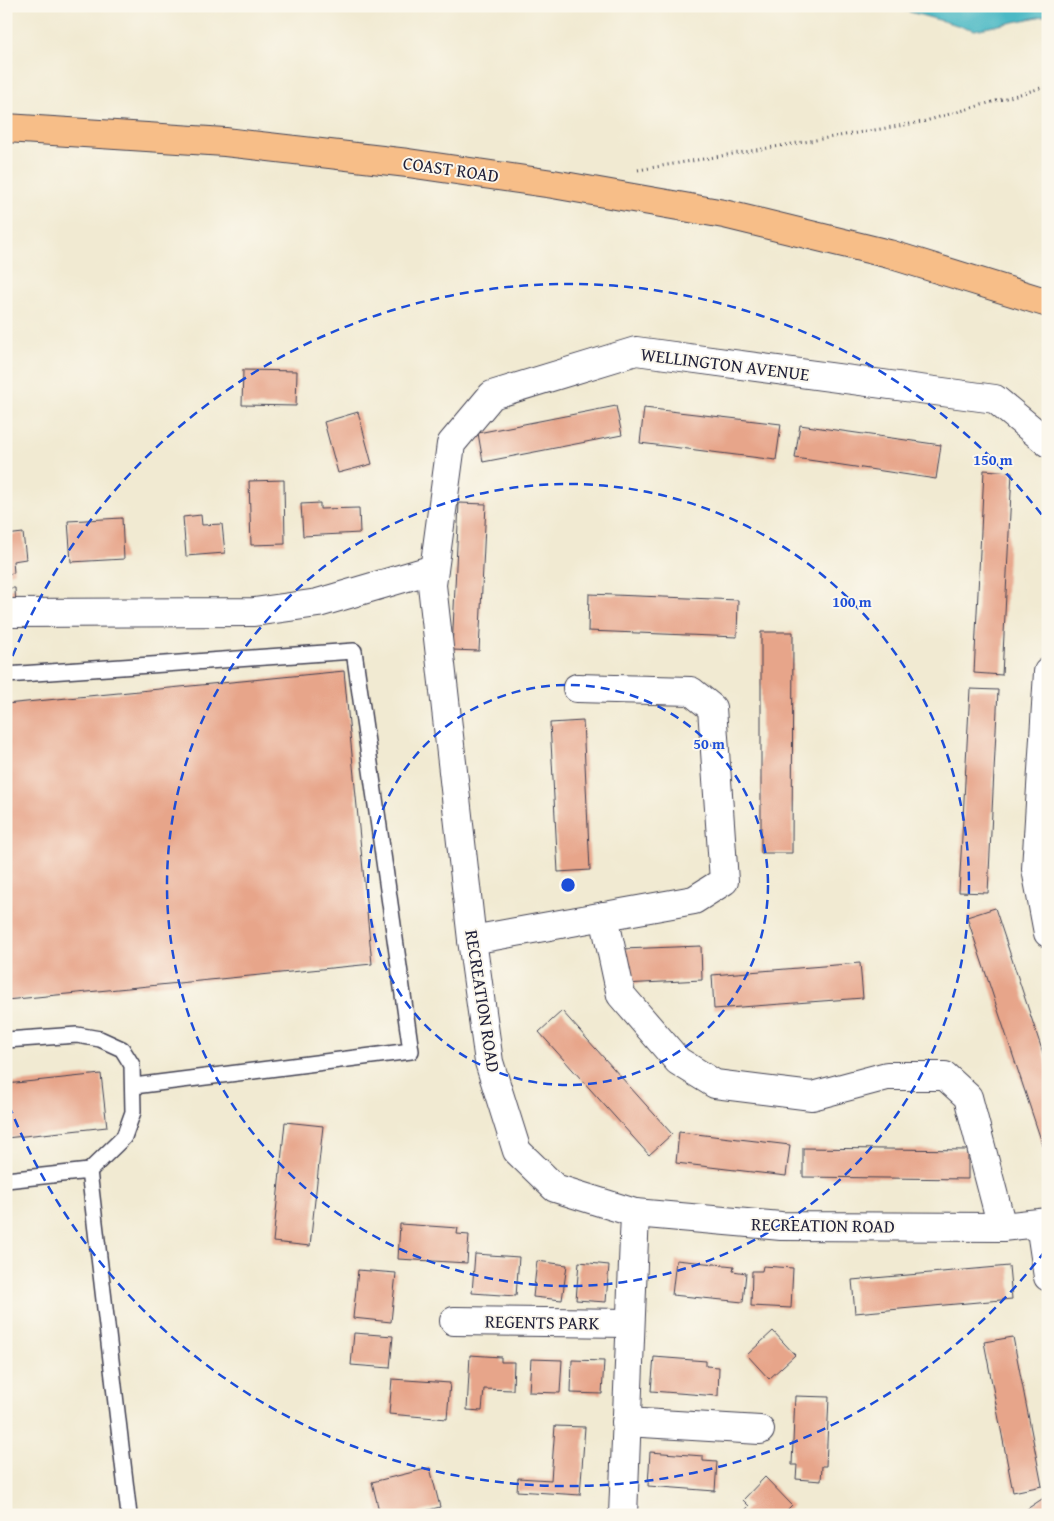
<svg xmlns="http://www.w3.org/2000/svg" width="1054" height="1521" font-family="'Gentium Book Plus',serif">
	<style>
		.water { fill: #4bb9c5; stroke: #366e80 }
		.building { fill: #e7a58a }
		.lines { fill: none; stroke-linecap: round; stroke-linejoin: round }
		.lane-casing { stroke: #414052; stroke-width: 18 }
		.street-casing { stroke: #414052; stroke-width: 30 }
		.primary-casing { stroke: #414052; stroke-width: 30 }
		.path { stroke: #414052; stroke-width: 3; stroke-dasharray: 1 4; stroke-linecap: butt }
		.lane { stroke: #fff; stroke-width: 15 }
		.street { stroke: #fff; stroke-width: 28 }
		.primary { stroke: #f7be88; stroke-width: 28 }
		.ring { fill: none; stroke: #1d4ed8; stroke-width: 2.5; stroke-dasharray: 9 6 }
		.labels { text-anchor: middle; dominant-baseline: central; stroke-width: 4; stroke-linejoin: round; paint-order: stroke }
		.street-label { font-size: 18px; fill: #22223b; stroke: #fbf7ec }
		.centre { fill: #1d4ed8; stroke: #fbf7ec; stroke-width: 2.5 }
		.ring-label { font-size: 15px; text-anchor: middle; font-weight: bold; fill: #1d4ed8; stroke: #fbf7ec; stroke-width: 4; stroke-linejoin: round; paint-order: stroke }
	</style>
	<rect width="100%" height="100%" fill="#fbf7ec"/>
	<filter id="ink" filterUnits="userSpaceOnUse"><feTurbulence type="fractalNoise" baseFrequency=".02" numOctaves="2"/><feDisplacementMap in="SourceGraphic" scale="10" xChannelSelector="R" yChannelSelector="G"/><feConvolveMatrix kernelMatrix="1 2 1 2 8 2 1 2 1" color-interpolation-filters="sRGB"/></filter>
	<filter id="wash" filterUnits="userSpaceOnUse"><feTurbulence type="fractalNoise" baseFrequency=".0096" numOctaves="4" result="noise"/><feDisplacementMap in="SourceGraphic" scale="20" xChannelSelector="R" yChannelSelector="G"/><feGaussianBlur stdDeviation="1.12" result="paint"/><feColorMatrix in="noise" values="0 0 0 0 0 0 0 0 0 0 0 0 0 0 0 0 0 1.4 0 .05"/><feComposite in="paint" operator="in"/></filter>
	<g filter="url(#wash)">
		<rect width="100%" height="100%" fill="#f1ead2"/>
		<!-- water -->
		<path class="water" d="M888 6H1048V15L975 30Z"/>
		<g id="blocks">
			<!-- building -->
			<g class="building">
				<path d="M243 370 297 371 296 406 242 405Z"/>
				<path d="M616 406 622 435 483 462 478 433Z"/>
				<path d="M644 408 781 424 776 460 640 443Z"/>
				<path d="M358 412 372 464 338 473 324 422Z"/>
				<path d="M800 425 941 445 936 479 795 458Z"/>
				<path d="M984 470 1012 472 1002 675 974 673Z"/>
				<path d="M284 480 285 544 251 545 249 481Z"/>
				<path d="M320 503V509L359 508 360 533 303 536 301 504Z"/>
				<path d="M459 503 486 504 479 651 452 650Z"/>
				<path d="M201 515 202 525 222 524 225 553 186 556 183 517Z"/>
				<path d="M122 518 124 559 71 562 68 521Z"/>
				<path d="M23 533 26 559 13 561 14 573 6 574V535Z"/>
				<path d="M6 588H15L16 608H6Z"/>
				<path d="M589 594 738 600 737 637 588 631Z"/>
				<path d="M761 632H793L792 853H761Z"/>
				<path d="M344 671 372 964 6 1000V704Z"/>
				<path d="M970 689 998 690 988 893 959 892Z"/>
				<path d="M583 721 590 870 558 872 550 723Z"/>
				<path d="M995 908 1048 1068V1161L967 917Z"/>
				<path d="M701 946 702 980 624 984 622 949Z"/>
				<path d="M860 963 863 998 714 1009 712 975Z"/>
				<path d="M562 1011 672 1134 649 1155 539 1032Z"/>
				<path d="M101 1074 107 1127 6 1138V1084Z"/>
				<path d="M285 1122 323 1126 310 1246 273 1242Z"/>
				<path d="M679 1132 790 1145 786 1176 676 1163Z"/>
				<path d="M803 1148 968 1150V1179L803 1177Z"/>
				<path d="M400 1224 458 1228 457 1234 469 1235 467 1263 398 1259Z"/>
				<path d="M475 1254 519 1257 516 1296 472 1293Z"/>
				<path d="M676 1260 734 1266 733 1271 746 1273 743 1302 672 1295Z"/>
				<path d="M537 1261 567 1265 562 1300 533 1297Z"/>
				<path d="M579 1262 609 1265 606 1302 576 1300Z"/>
				<path d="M763 1266 793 1268 791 1308 751 1306 752 1271H762Z"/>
				<path d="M1009 1266 1012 1299 855 1313 852 1280Z"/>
				<path d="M358 1270 396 1273 391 1322 353 1318Z"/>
				<path d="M773 1331 795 1355 769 1379 747 1355Z"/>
				<path d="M354 1333 393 1336 390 1368 351 1365Z"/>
				<path d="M1013 1337 1042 1486 1013 1492 984 1342Z"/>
				<path d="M470 1355 501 1357V1362H514L513 1390 484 1389 482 1411 467 1410Z"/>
				<path d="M654 1357 706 1361V1366L719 1367 718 1396 651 1391Z"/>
				<path d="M531 1359 562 1360 560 1393 529 1392Z"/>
				<path d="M572 1360 604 1361 602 1394 571 1393Z"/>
				<path d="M392 1379 450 1383 447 1419 389 1414Z"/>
				<path d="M795 1396 829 1397 826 1466H822L821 1481 796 1479 797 1465H792Z"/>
				<path d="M555 1426 585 1427 580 1495 517 1491 518 1478 551 1480Z"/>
				<path d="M650 1452 703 1456V1461L717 1462 715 1491 648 1486Z"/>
				<path d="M430 1468 440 1507 410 1515H380L372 1482Z"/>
				<path d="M765 1477 792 1505 782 1515H741L749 1506 743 1500Z"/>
				<path d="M1048 1495V1515H1031L1027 1509Z"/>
			</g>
		</g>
	</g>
	<g filter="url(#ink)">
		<use href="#blocks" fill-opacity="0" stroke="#414052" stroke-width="1"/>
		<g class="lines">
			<defs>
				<g id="lane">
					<path d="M6 675 354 651 411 1051 134 1086"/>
					<path d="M6 1040 77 1035 100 1039 122 1049 132 1065 133 1112 124 1137 89 1171"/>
					<path d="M6 1180 89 1171 129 1515"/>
				</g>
				<g id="street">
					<path d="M1048 443 995 399 636 351 492 395 451 444 432 585 472 940 489 1062 517 1151 555 1188 635 1213 781 1226 1002 1227 1048 1222"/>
					<path d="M6 613 254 612 318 603 434 569"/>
					<path d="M1048 672 1036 869 1048 933"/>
					<path d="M604 916 621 995 678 1061 715 1084 812 1096 887 1076H945L968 1097 1002 1227"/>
					<path d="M472 940 694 900 724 881 712 708 691 691 577 688"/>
					<path d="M1040 1224 1048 1277"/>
					<path d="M454 1321 630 1323"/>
					<path d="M626 1422 760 1430"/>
					<path d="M623 1515 635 1213"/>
				</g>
				<path id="primary" d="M6 128 225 142 408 163 553 184 724 214 889 254 1048 303"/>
			</defs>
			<!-- lane casing -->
			<use href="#lane" class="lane-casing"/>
			<!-- street casing -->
			<use href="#street" class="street-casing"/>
			<!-- primary casing -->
			<use href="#primary" class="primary-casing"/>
			<!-- path -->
			<path class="path" d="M638 170 922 122 1048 86"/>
			<!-- lane -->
			<use href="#lane" class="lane"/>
			<!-- street -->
			<use href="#street" class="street"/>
			<!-- primary -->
			<use href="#primary" class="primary"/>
		</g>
	</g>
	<!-- distance rings -->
	<g class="ring">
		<circle cx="568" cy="885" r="200"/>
		<circle cx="568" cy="885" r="401"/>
		<path d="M1045 1251A601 601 0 0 1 7 1100M7 670A601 601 0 0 1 1045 519"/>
	</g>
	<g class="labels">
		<!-- street labels -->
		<g class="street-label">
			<text transform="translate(451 169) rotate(8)">COAST ROAD</text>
			<text transform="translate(725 364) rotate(7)">WELLINGTON AVENUE</text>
			<text transform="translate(483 1001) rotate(81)">RECREATION ROAD</text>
			<text transform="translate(823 1225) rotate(1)">RECREATION ROAD</text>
			<text transform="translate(542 1322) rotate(1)">REGENTS PARK</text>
		</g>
	</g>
	<circle cx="568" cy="885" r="8" class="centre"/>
	<g class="ring-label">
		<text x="993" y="465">150 m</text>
		<text x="852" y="607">100 m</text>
		<text x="709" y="749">50 m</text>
	</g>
	<!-- margin -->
	<rect width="1054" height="1521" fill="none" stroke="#fbf7ec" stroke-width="25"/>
</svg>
